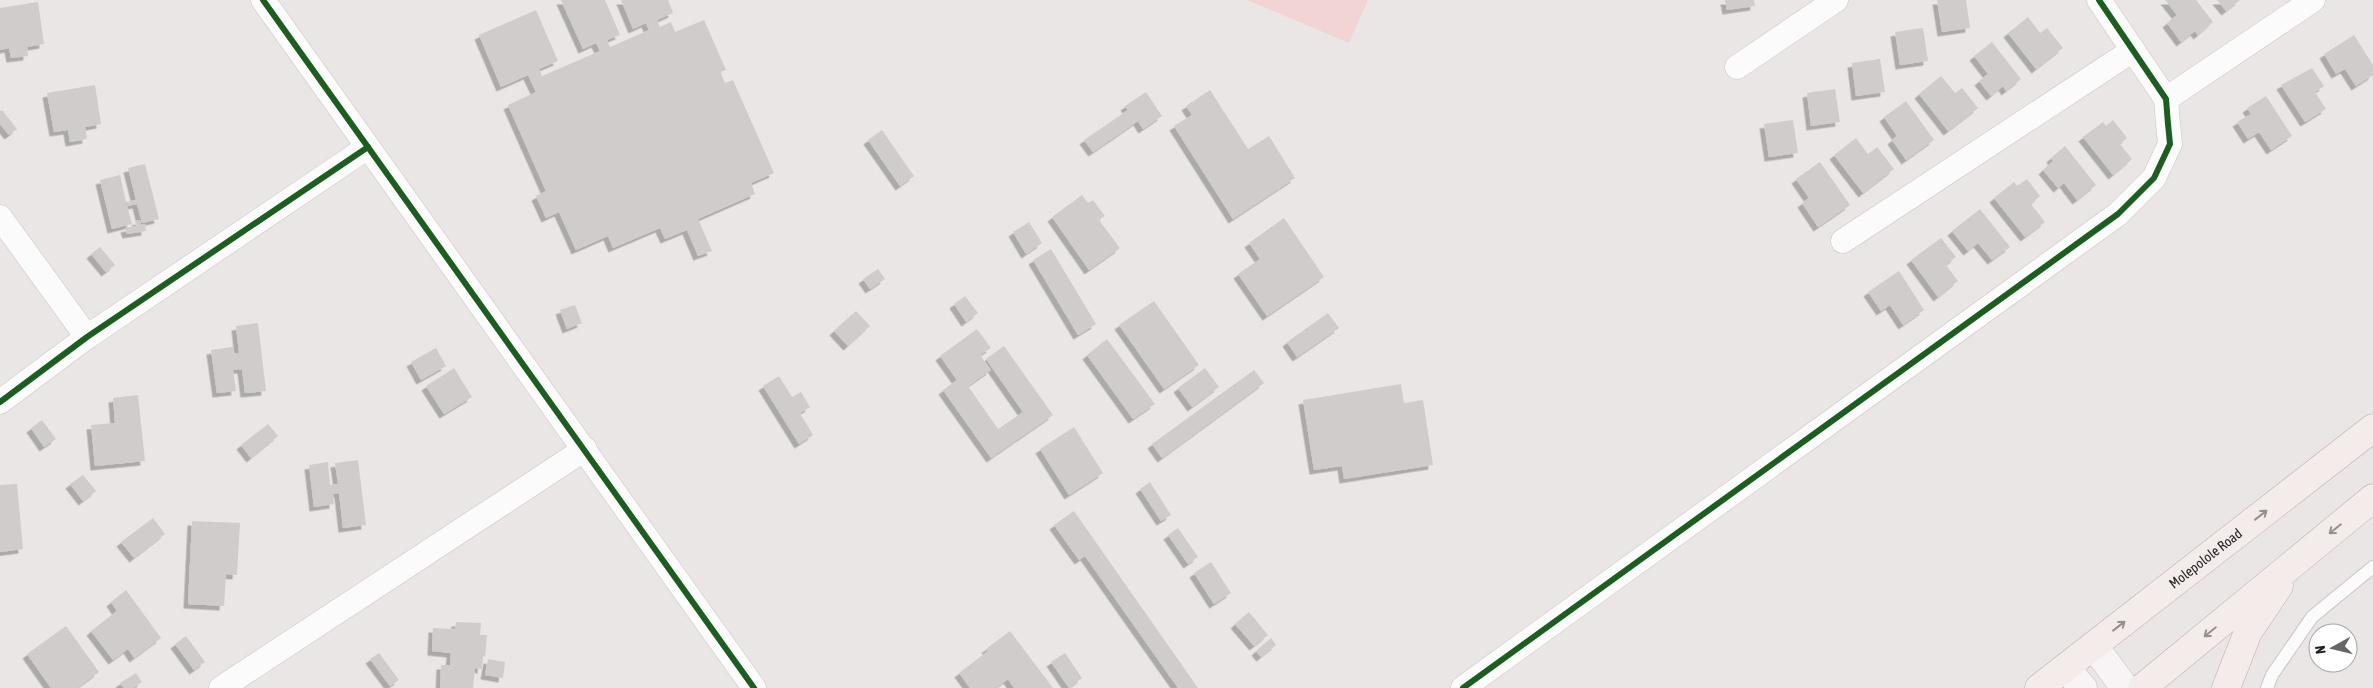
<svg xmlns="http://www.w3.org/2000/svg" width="2373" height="688" font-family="'Asap Condensed',sans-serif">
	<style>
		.green { fill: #f3d4d4 }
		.building { fill: #d0cccc; filter: url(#shadow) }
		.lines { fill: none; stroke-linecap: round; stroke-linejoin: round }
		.lane-casing { stroke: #c8c4c4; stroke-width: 14 }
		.street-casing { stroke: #c8c4c4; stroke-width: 25 }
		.secondary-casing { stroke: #c8c4c4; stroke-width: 29 }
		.primary-casing { stroke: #bcadad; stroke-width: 29 }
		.lane { stroke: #fcfbfb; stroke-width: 12 }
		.street { stroke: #fcfbfb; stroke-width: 24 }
		.secondary { stroke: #f8f3f4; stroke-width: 28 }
		.primary { stroke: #f4ebeb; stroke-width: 28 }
		.cycleway-casing { stroke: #fff; stroke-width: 9 }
		.cycleway { stroke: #1b5e20; stroke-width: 6 }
		.oneway { stroke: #968f8f }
		.labels { text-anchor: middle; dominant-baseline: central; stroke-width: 4; stroke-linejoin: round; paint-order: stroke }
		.street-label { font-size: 14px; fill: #221f1f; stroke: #fff }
	</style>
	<defs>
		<filter id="shadow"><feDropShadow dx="-4.5" dy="4.5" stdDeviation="0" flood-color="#0004"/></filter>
	</defs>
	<rect width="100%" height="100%" fill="#ebe6e6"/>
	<!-- green -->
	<path class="green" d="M1247 0H1368L1349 43Z"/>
	<!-- building -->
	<g class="building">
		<path d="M561 0H605L620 35 607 40 610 47 649 30 646 23 633 29 621 0H668L673 13 657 20 660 27 671 22 675 32 704 20 726 70 720 72 725 83 733 80 774 173 751 183 755 194 698 219 712 251 698 256 687 230 665 239 660 228 613 248 608 236 576 250 559 212 546 218 536 196 546 191 508 105 536 92 528 75 501 87 479 35 536 10 558 61 539 69 542 76 600 51 596 43 583 49Z"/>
		<path d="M1725 0H1754L1755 6 1727 10Z"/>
		<path d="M1937 0H1966L1970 28 1942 32Z"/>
		<path d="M2165 0H2196L2213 22 2198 35 2195 31 2181 42 2167 23 2177 15Z"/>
		<path d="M2217 0H2240L2226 11Z"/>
		<path d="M38 2 44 44 27 47 28 56 11 58 9 48 0 50V8Z"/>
		<path d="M2028 17 2040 33 2047 28 2063 48 2036 69 2008 33Z"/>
		<path d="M1923 28 1928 61 1900 65 1895 32Z"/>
		<path d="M2354 35 2373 65V75L2356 86 2345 69 2336 74 2324 54Z"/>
		<path d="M1992 42 2021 79 2006 91 2003 86 1991 96 1979 81 1988 74 1974 56Z"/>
		<path d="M1880 59 1885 92 1856 96 1852 63Z"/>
		<path d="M2312 68 2324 86 2315 92 2326 109 2305 122 2281 85Z"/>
		<path d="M1941 76 1955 93 1962 88 1978 108 1948 131 1919 94Z"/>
		<path d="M95 85 101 124 85 127 87 139 70 142 68 130 54 132 47 93Z"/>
		<path d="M1835 89 1840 122 1811 126 1807 93Z"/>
		<path d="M1210 90 1248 149 1269 136 1295 178 1233 219 1174 126 1192 115 1186 106Z"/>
		<path d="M1146 92 1162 116 1143 129 1138 121 1093 152 1084 140 1128 110 1125 106Z"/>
		<path d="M2266 96 2292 136 2271 150 2259 132 2248 139 2237 122 2251 114 2247 108Z"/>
		<path d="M1906 101 1934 140 1906 160 1892 140 1897 136 1884 117Z"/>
		<path d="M2 110 17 129 9 135 0 124V111Z"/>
		<path d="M1793 120 1798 153 1769 157 1764 124Z"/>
		<path d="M2113 120 2127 138 2120 144 2132 159 2113 175 2083 137 2103 122 2106 126Z"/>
		<path d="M882 130 914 176 900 186 868 140Z"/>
		<path d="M1856 138 1868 154 1877 147 1894 169 1863 193 1834 155Z"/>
		<path d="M2065 146 2096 185 2077 200 2064 183 2058 188 2043 170 2053 161 2051 158Z"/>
		<path d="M1820 162 1850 205 1818 227 1802 203 1809 198 1796 179Z"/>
		<path d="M145 164 159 219 142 223 137 204 127 206 132 224 112 229 100 180 120 175 126 202 136 200 128 168Z"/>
		<path d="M2027 179 2040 196 2031 204 2045 222 2025 237 1994 198 2014 182 2017 186Z"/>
		<path d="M1082 195 1088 203 1093 200 1105 216 1099 220 1120 248 1089 270 1052 217Z"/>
		<path d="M1980 209 2010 247 1992 260 1978 243 1968 251 1952 231Z"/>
		<path d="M1284 218 1324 277 1267 316 1238 274 1260 259 1249 243Z"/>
		<path d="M140 220 141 225 145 224 146 231 127 234 125 228 137 226 136 221Z"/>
		<path d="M1029 222 1042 243 1026 254 1013 232Z"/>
		<path d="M1941 238 1956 257 1946 265 1958 281 1938 297 1911 260Z"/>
		<path d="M100 247 115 265 106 272 91 254Z"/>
		<path d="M1051 249 1096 324 1078 335 1033 260Z"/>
		<path d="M878 269 885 279 870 289 863 279Z"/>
		<path d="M1899 271 1924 310 1903 325 1890 305 1881 311 1868 292Z"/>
		<path d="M965 296 978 313 966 322 954 304Z"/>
		<path d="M1154 301 1199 365 1164 389 1119 325Z"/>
		<path d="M575 305 582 323 567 329 560 310Z"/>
		<path d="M856 311 870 326 848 346 834 331Z"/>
		<path d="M1328 313 1339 328 1297 357 1287 342Z"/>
		<path d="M258 323 266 391 245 393 242 369 233 370 236 391 217 393 211 350 233 347V354L239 353 236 326Z"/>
		<path d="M977 329 991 348 980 355 991 370 968 386 998 429 1023 412 986 359 1004 346 1053 415 991 458 943 390 957 380 940 356Z"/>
		<path d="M1107 339 1155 404 1133 419 1087 355Z"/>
		<path d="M436 348 446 366 421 380 411 362Z"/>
		<path d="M454 368 472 397 444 414 426 386Z"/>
		<path d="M1205 368 1219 387 1192 407 1178 388Z"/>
		<path d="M1254 370 1264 383 1162 458 1152 444Z"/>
		<path d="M779 376 792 397 801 392 810 407 800 413 813 435 799 444 763 386Z"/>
		<path d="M1401 384 1404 403 1423 400 1433 465 1344 479 1342 466 1314 470 1303 400Z"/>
		<path d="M138 395 145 461 95 466 91 425 115 423 113 398Z"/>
		<path d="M42 420 56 439 44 447 31 428Z"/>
		<path d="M268 424 278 436 251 458 241 445Z"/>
		<path d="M1074 427 1103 473 1069 495 1040 449Z"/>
		<path d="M358 460 366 525 343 528 339 493 333 494 334 504 314 507 309 465 328 462 330 485 338 484 335 463Z"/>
		<path d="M83 475 96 491 83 501 70 484Z"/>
		<path d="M1150 482 1171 515 1161 521 1140 489Z"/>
		<path d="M17 484 23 549 0 552V485Z"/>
		<path d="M1074 511 1198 688H1178L1085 556 1079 560 1054 525Z"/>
		<path d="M153 518 165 534 134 558 121 542Z"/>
		<path d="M192 521 240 523 237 575 226 574 224 606 188 604Z"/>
		<path d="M1178 528 1198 557 1188 564 1168 535Z"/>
		<path d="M1211 562 1231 593 1214 604 1194 573Z"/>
		<path d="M126 590 161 638 134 658 128 649 113 660 91 631 117 611 111 602Z"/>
		<path d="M1249 612 1268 635 1254 646 1235 624Z"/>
		<path d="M456 622 481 623 480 635H487L485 657 483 656 482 669 475 668 473 688H440L441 665H450L451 653 432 651 433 628 455 629Z"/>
		<path d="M66 626 99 672 77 688H51L27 654Z"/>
		<path d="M1010 631 1053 688H1014L1008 679 996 688H970L959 673 988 651 986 649Z"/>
		<path d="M186 636 205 662 194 670 175 644Z"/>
		<path d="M1271 638 1276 645 1261 657 1256 651Z"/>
		<path d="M379 653 399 680 390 686 370 659Z"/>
		<path d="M1065 653 1082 678 1069 688 1051 662Z"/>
		<path d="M488 659 505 662 503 678 485 675Z"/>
		<path d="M136 673 142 682 133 688H124L120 683Z"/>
	</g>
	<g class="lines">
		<defs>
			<path id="lane" d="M2267 688 2272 675 2312 617 2373 567"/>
			<g id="street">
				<path d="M263 0 754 688"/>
				<path d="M1737 67 1836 0"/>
				<path d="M2166 99 2313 0"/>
				<path d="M0 217 87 337"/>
				<path d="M1843 241 2133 50"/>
				<path d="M0 402 87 337 368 147"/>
				<path d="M221 688 585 449"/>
				<path d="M1463 688 2118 214 2154 178 2170 144 2168 124 2166 99 2099 0"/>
			</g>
			<g id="secondary">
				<path d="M2094 646 2125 688"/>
				<path d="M2066 668 2083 688"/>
			</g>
			<g id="primary">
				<path id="s1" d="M2039 688 2373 428"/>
				<path d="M2142 688 2373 498"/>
				<path d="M2226 688 2248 632 2279 586"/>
			</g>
		</defs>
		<!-- lane casing -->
		<use href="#lane" class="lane-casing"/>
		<!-- street casing -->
		<use href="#street" class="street-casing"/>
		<!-- secondary casing -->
		<use href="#secondary" class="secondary-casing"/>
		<!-- primary casing -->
		<use href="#primary" class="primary-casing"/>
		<!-- lane -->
		<use href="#lane" class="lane"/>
		<!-- street -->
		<use href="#street" class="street"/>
		<!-- secondary -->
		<use href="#secondary" class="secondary"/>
		<!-- primary -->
		<use href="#primary" class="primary"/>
		<defs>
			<g id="cycleway">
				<path d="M263 0 754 688"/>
				<path d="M0 402 87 337 368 147"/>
				<path d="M1463 688 2118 214 2154 178 2170 144 2168 124 2166 99 2099 0"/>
			</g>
		</defs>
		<!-- cycleway casing -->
		<use href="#cycleway" class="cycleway-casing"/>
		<!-- cycleway -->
		<use href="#cycleway" class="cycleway"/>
	</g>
	<!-- one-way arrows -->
	<defs><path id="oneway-shaft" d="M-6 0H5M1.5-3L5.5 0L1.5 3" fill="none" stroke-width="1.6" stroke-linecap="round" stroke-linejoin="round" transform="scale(1.25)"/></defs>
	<g class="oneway">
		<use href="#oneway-shaft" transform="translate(2261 515) rotate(-38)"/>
		<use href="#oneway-shaft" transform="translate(2335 529) rotate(141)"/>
		<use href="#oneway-shaft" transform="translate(2119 626) rotate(-38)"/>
		<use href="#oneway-shaft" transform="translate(2210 632) rotate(141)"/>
	</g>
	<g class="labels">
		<!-- street labels -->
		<g class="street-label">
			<text stroke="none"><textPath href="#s1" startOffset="211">Molepolole Road</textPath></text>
		</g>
	</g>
	<!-- north arrow -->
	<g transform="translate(2333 648) rotate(262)"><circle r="24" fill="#ffffff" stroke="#a7a5a5"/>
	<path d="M0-4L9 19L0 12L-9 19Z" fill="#686565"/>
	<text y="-8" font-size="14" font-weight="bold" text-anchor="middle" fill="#221f1f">N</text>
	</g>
</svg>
